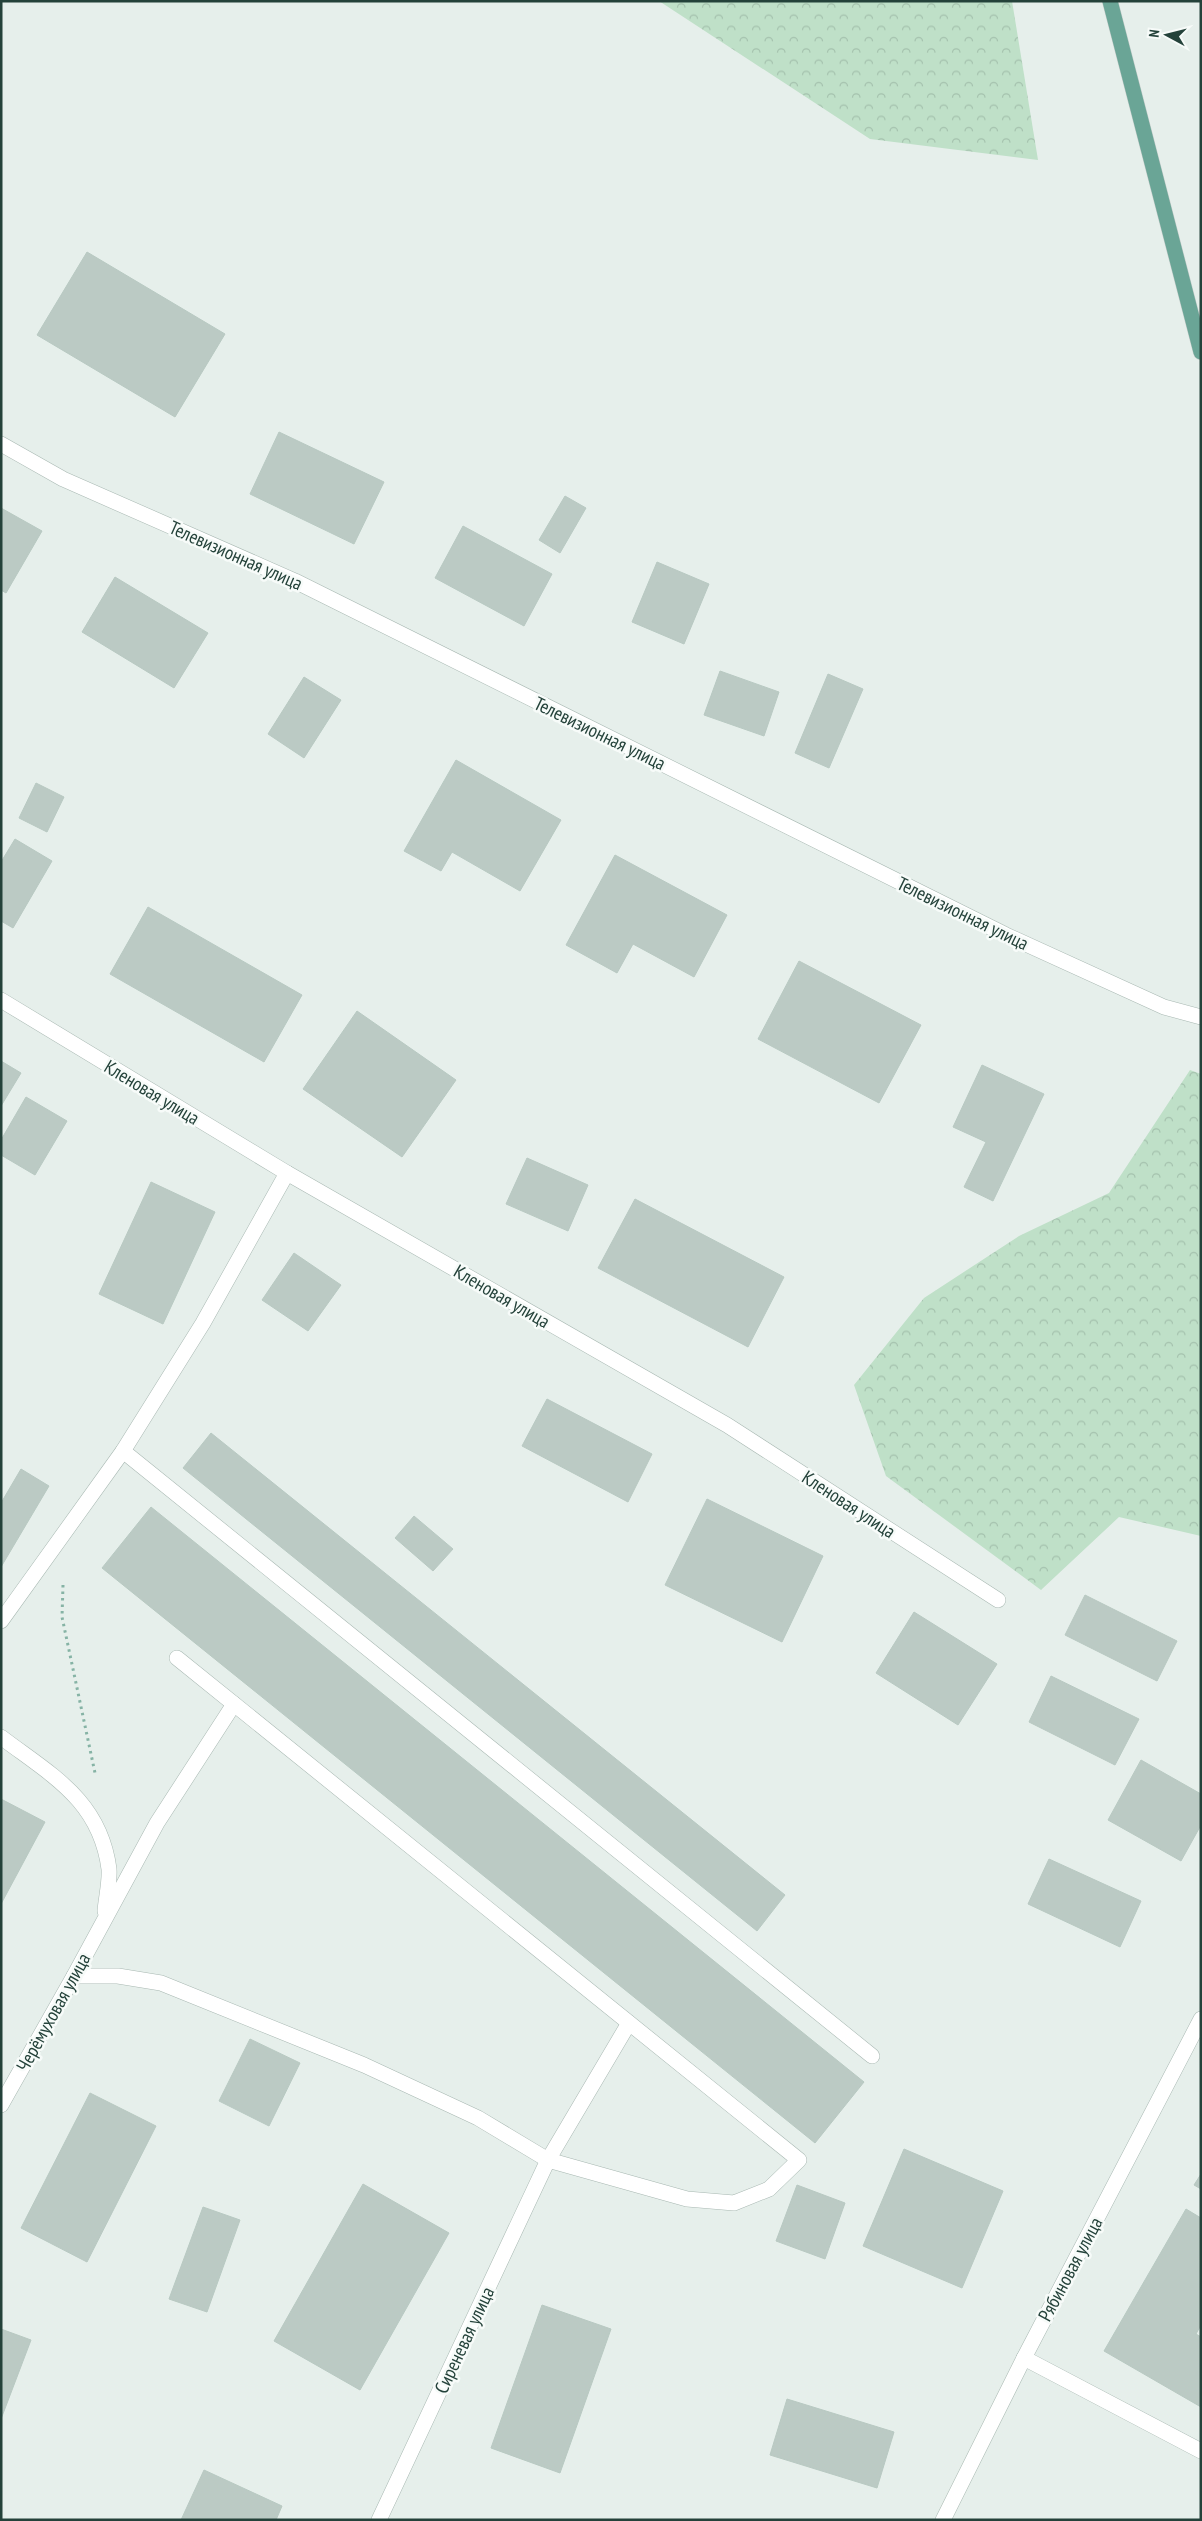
<svg xmlns="http://www.w3.org/2000/svg" width="1202" height="2521" font-family="'PT Sans Narrow',sans-serif">
	<style>
		.forest { fill: url(#forest-crowns) }
		.building { fill: #bbcac4; stroke: #b8c9c2 }
		.lines { fill: none; stroke-linecap: round; stroke-linejoin: round }
		.minor-casing { stroke: #a8b8b2; stroke-width: 16 }
		.major-casing { stroke: #c2cac8; stroke-width: 16 }
		.path { stroke: #86b3a5; stroke-width: 3; stroke-dasharray: 2.5 4; stroke-linecap: butt }
		.minor { stroke: #fff; stroke-width: 15 }
		.major { stroke: #6aa596; stroke-width: 15 }
		.labels { text-anchor: middle; dominant-baseline: central; stroke-width: 5; stroke-linejoin: round; paint-order: stroke }
		.street-label { font-size: 19px; fill: #24423a; stroke: #f7fbf9 }
	</style>
	<defs>
		<pattern id="forest-crowns" width="20" height="18" patternUnits="userSpaceOnUse" patternTransform="scale(1.25)"><rect width="20" height="18" fill="#bfe0c8"/><path d="M2 6a3 3 0 1 1 6 0M12 15a3 3 0 1 1 6 0" fill="none" stroke="#a4c1ad"/></pattern>
	</defs>
	<rect width="100%" height="100%" fill="#e6efeb"/>
	<!-- forest -->
	<g class="forest">
		<path d="M659 1H1012L1038 160 870 139Z"/>
		<path d="M1190 1070 1201 1074V1536L1119 1517 1041 1590 886 1476 854 1385 924 1298 1019 1236 1109 1193Z"/>
	</g>
	<!-- building -->
	<g class="building">
		<path d="M87 252 225 334 175 417 37 335Z"/>
		<path d="M279 432 384 482 354 544 250 494Z"/>
		<path d="M565 496 586 508 560 553 539 540Z"/>
		<path d="M1 508 42 531 6 593 1 590Z"/>
		<path d="M463 526 552 574 524 626 435 578Z"/>
		<path d="M657 562 709 584 684 644 632 622Z"/>
		<path d="M115 577 208 633 174 688 82 632Z"/>
		<path d="M720 671 779 692 764 736 704 715Z"/>
		<path d="M828 674 863 689 829 768 795 753Z"/>
		<path d="M304 677 341 700 304 758 268 734Z"/>
		<path d="M456 760 561 820 520 891 452 852 441 871 404 851Z"/>
		<path d="M36 783 64 797 47 832 19 818Z"/>
		<path d="M15 839 52 861 13 928 1 921V862Z"/>
		<path d="M615 855 727 915 694 977 633 944 617 973 566 945Z"/>
		<path d="M148 907 302 995 264 1062 110 974Z"/>
		<path d="M799 961 921 1025 879 1103 758 1039Z"/>
		<path d="M357 1011 456 1080 402 1157 303 1089Z"/>
		<path d="M1 1061 21 1073 1 1106Z"/>
		<path d="M982 1065 1044 1094 993 1201 964 1187 986 1142 953 1127Z"/>
		<path d="M26 1097 67 1121 35 1175 1 1155V1140Z"/>
		<path d="M527 1158 588 1185 568 1231 506 1204Z"/>
		<path d="M151 1182 215 1212 163 1324 99 1294Z"/>
		<path d="M635 1199 784 1277 748 1347 598 1268Z"/>
		<path d="M294 1253 341 1285 308 1331 262 1300Z"/>
		<path d="M547 1399 652 1454 628 1502 522 1446Z"/>
		<path d="M211 1433 785 1895 757 1931 183 1468Z"/>
		<path d="M21 1469 49 1486 1 1567V1503Z"/>
		<path d="M707 1499 823 1556 782 1642 665 1585Z"/>
		<path d="M151 1507 864 2082 815 2143 102 1568Z"/>
		<path d="M414 1516 453 1549 433 1571 395 1538Z"/>
		<path d="M1085 1595 1177 1641 1157 1681 1065 1635Z"/>
		<path d="M914 1612 997 1664 958 1725 876 1673Z"/>
		<path d="M1051 1676 1139 1719 1115 1765 1029 1722Z"/>
		<path d="M1141 1760 1201 1794V1825L1181 1861 1108 1820Z"/>
		<path d="M1 1799 45 1822 1 1904Z"/>
		<path d="M1049 1859 1141 1901 1120 1947 1028 1904Z"/>
		<path d="M250 2039 300 2063 269 2126 219 2101Z"/>
		<path d="M90 2093 156 2126 87 2262 21 2228Z"/>
		<path d="M904 2149 1003 2191 962 2288 863 2246Z"/>
		<path d="M1201 2174V2189L1194 2185Z"/>
		<path d="M363 2184 449 2233 360 2390 274 2341Z"/>
		<path d="M797 2185 845 2203 825 2259 776 2241Z"/>
		<path d="M203 2207 240 2220 207 2312 169 2299Z"/>
		<path d="M1186 2209 1201 2218V2325L1196 2334 1201 2337V2407L1104 2351Z"/>
		<path d="M542 2305 611 2329 560 2473 491 2448Z"/>
		<path d="M1 2329 31 2340 1 2419Z"/>
		<path d="M787 2399 894 2432 877 2488 770 2455Z"/>
		<path d="M204 2470 282 2506 276 2520H181Z"/>
	</g>
	<g class="lines">
		<defs>
			<g id="minor">
				<path d="M1 444 63 479 295 581 1006 935 1164 1007 1201 1017"/>
				<path d="M1 1000 287 1173 727 1425 998 1600"/>
				<path d="M123 1451 872 2056"/>
				<path d="M1 1621 123 1451 203 1323 287 1173"/>
				<path d="M1 1737C51 1775 100 1800 109 1869 110 1882 106 1898 105 1911"/>
				<path d="M74 1976H118L161 1983 364 2065 478 2118 548 2160 687 2199 734 2203 769 2189 799 2160 177 1658"/>
				<path d="M1 2105 74 1976 157 1823 234 1704"/>
				<path d="M1024 2358 1201 2451"/>
				<path d="M379 2520 548 2160 629 2023"/>
				<path d="M943 2520 1024 2358 1201 2019"/>
			</g>
			<path id="major" d="M1110 1 1201 352"/>
		</defs>
		<!-- minor casing -->
		<use href="#minor" class="minor-casing"/>
		<!-- major casing -->
		<use href="#major" class="major-casing"/>
		<!-- path -->
		<path class="path" d="M63 1585 62 1617 95 1773"/>
		<!-- minor -->
		<use href="#minor" class="minor"/>
		<!-- major -->
		<use href="#major" class="major"/>
	</g>
	<g class="labels">
		<!-- street labels -->
		<g class="street-label">
			<text transform="translate(236 555) rotate(24)">Телевизионная улица</text>
			<text transform="translate(600 733) rotate(26)">Телевизионная улица</text>
			<text transform="translate(963 913) rotate(26)">Телевизионная улица</text>
			<text transform="translate(152 1092) rotate(31)">Кленовая улица</text>
			<text transform="translate(502 1296) rotate(30)">Кленовая улица</text>
			<text transform="translate(849 1504) rotate(33)">Кленовая улица</text>
			<text transform="translate(53 2012) rotate(-61)">Черёмуховая улица</text>
			<text transform="translate(1070 2269) rotate(-62)">Рябиновая улица</text>
			<text transform="translate(464 2340) rotate(-65)">Сиреневая улица</text>
		</g>
	</g>
	<!-- border -->
	<rect width="1202" height="2521" fill="none" stroke="#24423a" stroke-width="5"/>
	<!-- north arrow -->
	<g transform="translate(1167 35) rotate(277)" stroke="#f7fbf9" stroke-width="4" paint-order="stroke">
	<path d="M0-4L9 19L0 12L-9 19Z" fill="#24423a"/>
	<text y="-8" font-size="14" font-weight="bold" text-anchor="middle" fill="#24423a">N</text>
	</g>
</svg>
